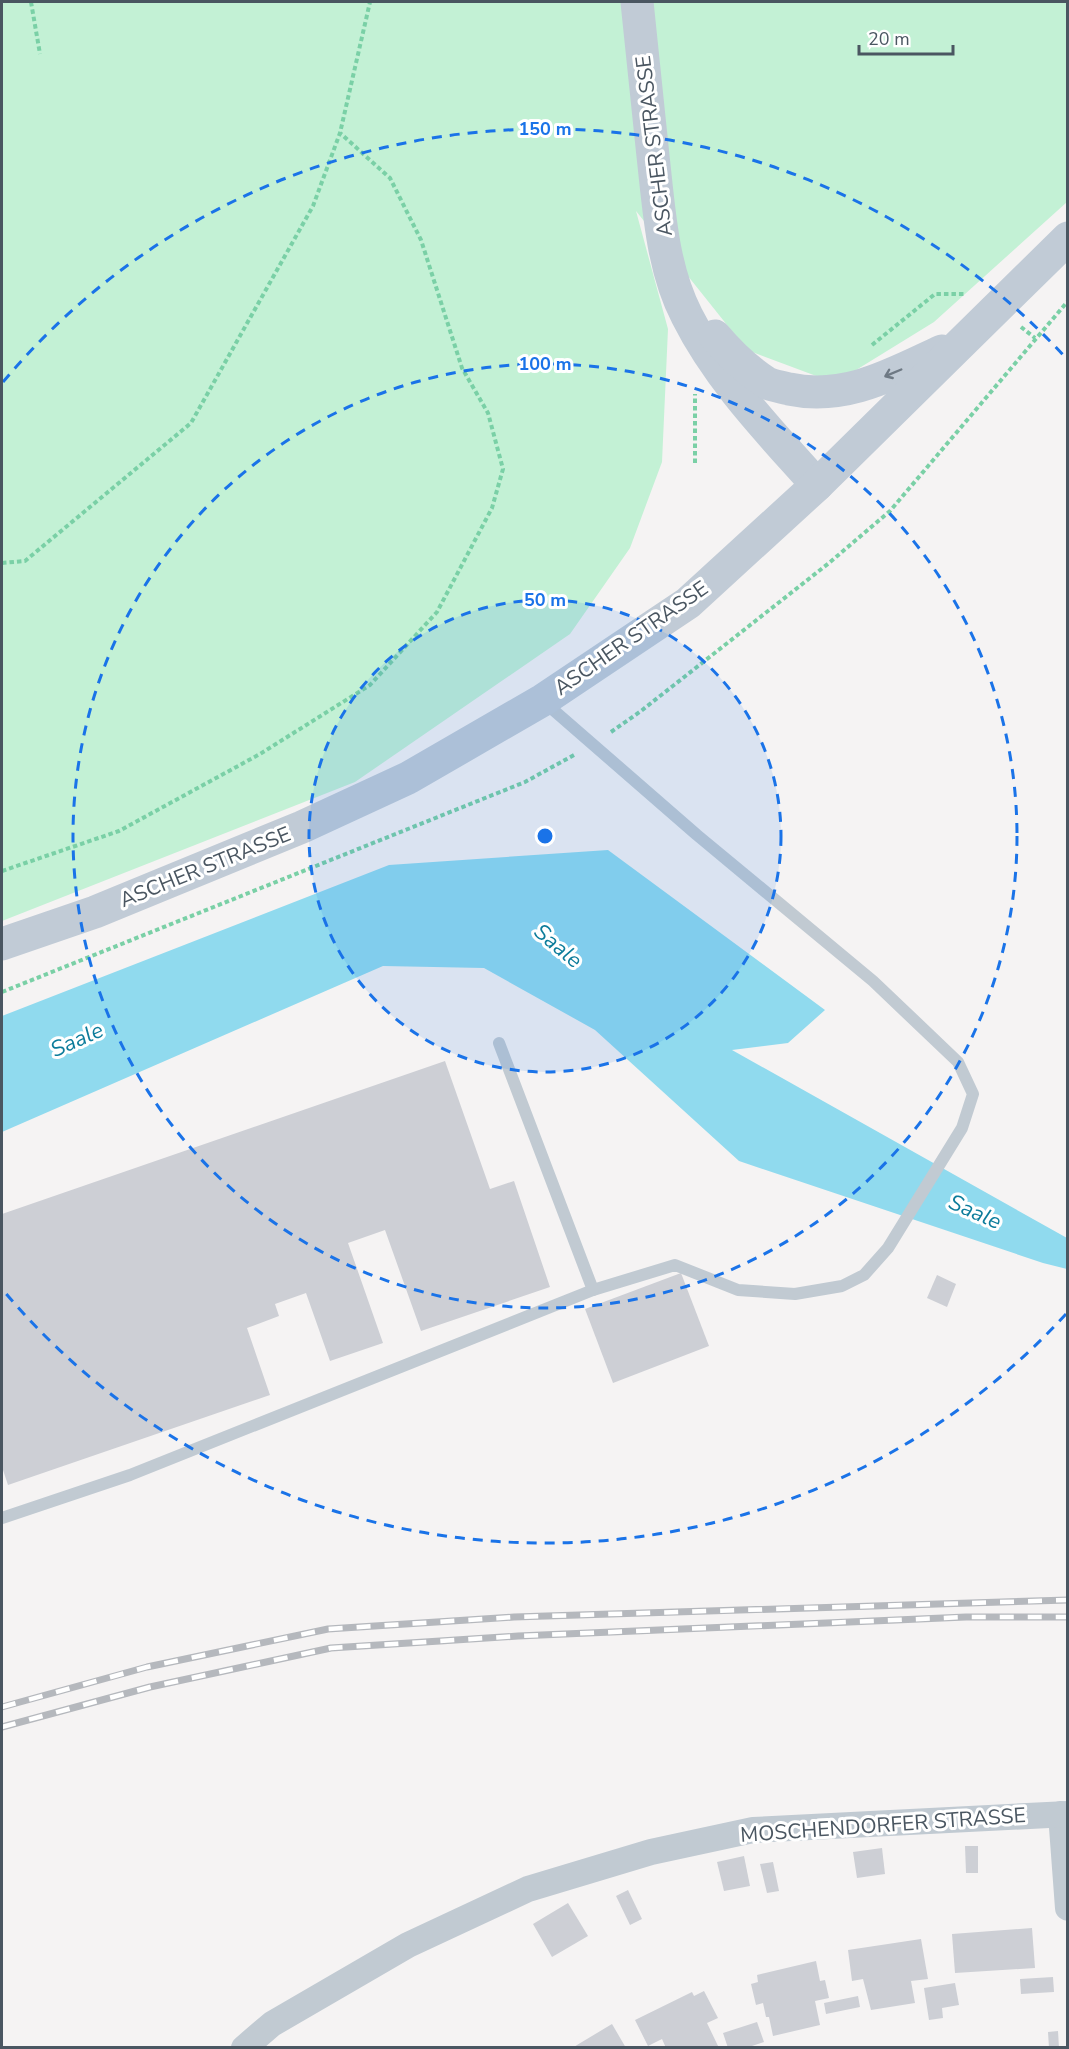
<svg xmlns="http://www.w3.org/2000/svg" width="1069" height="2049" font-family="'Nunito Sans',sans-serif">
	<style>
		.green { fill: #c3f1d5 }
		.water { fill: #90daee }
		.building { fill: #cdcfd5 }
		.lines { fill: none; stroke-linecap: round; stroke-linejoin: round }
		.path { stroke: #7ad0a6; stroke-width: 4; stroke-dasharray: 4.5 3; stroke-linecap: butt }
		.lane { stroke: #c1cad2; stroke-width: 12 }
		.street { stroke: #c1cad2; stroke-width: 26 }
		.secondary { stroke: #c1cbd6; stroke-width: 33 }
		.rail-casing { stroke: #b5b8bd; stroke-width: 7 }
		.rail { stroke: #fff; stroke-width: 4.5; stroke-dasharray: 14; stroke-linecap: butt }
		.oneway { stroke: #6e7984 }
		.ring { fill: none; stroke: #1a73e8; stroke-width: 3; stroke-dasharray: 10 8 }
		.labels { text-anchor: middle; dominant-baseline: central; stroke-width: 6; stroke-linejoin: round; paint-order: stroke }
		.street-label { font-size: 21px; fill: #4a5661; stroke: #fff }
		.water-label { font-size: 22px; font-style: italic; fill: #0c7c9b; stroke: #fff }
		.centre { fill: #1a73e8; stroke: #fff; stroke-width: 3 }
		.ring-label { font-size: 18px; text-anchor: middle; font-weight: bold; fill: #1a73e8; stroke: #fff; stroke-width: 6; stroke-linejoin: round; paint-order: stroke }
	</style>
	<rect width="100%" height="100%" fill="#f5f3f3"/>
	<!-- green -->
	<path class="green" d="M2 2H1067V202L934 322 835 383 747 350 636 211 668 329 662 462 630 548 570 634 355 782 2 921Z"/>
	<!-- water -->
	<path class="water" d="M608 850 825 1010 788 1043 732 1050 1067 1238V1269L1043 1263 739 1161 595 1030 484 968 383 966 2 1132V1016L389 865Z"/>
	<!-- building -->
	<g class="building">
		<path d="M445 1061 490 1189 514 1181 550 1287 421 1331 385 1230 348 1243 383 1343 330 1361 306 1293 275 1304 279 1316 247 1328 270 1395 8 1485 2 1467V1214Z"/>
		<path d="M681 1273 709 1346 613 1383 585 1309Z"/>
		<path d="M937 1275 956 1284 947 1307 927 1298Z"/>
		<path d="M965 1846H978V1873H966Z"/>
		<path d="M882 1848 885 1874 857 1878 853 1852Z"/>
		<path d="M744 1856 750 1886 724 1891 717 1862Z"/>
		<path d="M773 1862 779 1891 767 1893 760 1864Z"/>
		<path d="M628 1890 642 1919 630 1925 616 1896Z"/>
		<path d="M568 1903 588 1936 552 1957 533 1924Z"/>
		<path d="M1032 1928 1035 1968 955 1973 952 1934Z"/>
		<path d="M921 1939 928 1979 911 1981 915 2003 871 2010 863 1979 852 1981 848 1950Z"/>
		<path d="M816 1961 820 1981 825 1980 829 1998 815 2001 820 2025 773 2036 769 2017H766L763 2003 756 2005 751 1984 758 1982 757 1975Z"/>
		<path d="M1053 1977 1054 1992 1021 1994 1020 1979Z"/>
		<path d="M955 1983 959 2005 942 2008 943 2018 929 2020 924 1988Z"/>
		<path d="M704 1991 718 2018 707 2023 719 2048H666L662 2039 648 2046 635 2020 692 1992 694 1996Z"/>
		<path d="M858 1996 860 2007 826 2014 824 2003Z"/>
		<path d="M757 2022 764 2042 746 2048H728L723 2033Z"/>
		<path d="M612 2024 626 2048H573L577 2045Z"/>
		<path d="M1058 2031 1059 2048H1049L1048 2032Z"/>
	</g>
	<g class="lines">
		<!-- path -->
		<g class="path">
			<path d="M31 2 40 54"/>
			<path d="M1021 327 1035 338"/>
			<path d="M872 345 935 294H964"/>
			<path d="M695 463V394"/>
			<path d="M2 563 25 561 191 423 313 206 340 133 370 2"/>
			<path d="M611 732 641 711 829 563 890 511 1068 301"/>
			<path d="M2 871 119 831 260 754 370 685 437 612 492 508 503 469 488 413 462 368 421 240 390 178 340 133"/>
			<path d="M2 992 525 782 574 755"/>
		</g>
		<!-- lane -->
		<g class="lane">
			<path d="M543 701 697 835 873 981 958 1062 973 1094 962 1128 888 1248 864 1275 842 1286 795 1294 738 1290 675 1265 593 1290"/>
			<path d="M2 1518 130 1475 593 1290 499 1043"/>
		</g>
		<!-- street -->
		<g class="street">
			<path d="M1061 1814 1068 1908"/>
			<path d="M244 2048 272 2024 408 1945 528 1889 651 1852 753 1830 1068 1814"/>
		</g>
		<!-- secondary -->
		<g class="secondary">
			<path d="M637 2C642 53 648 104 653 156 659 209 662 268 687 316 719 380 770 432 817 485"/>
			<path d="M715 336C730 354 747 370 767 383 773 386 782 387 789 389 846 401 892 374 942 351"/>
			<path d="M2 944 95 912 302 827 408 778 543 700 688 603 817 485 1068 238"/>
		</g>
		<defs>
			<g id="rail">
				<path d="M2 1707 147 1667 328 1629 514 1617 1068 1600"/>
				<path d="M2 1727 150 1687 331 1648 518 1636 966 1617H1068"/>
			</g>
		</defs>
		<!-- rail casing -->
		<use href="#rail" class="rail-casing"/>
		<!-- rail -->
		<use href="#rail" class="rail"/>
	</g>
	<!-- one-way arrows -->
	<defs><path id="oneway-shaft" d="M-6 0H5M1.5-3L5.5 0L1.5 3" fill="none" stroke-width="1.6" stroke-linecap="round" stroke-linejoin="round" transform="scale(1.5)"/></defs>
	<use class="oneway" href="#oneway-shaft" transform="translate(893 373) rotate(157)"/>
	<!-- distance rings -->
	<circle cx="545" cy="836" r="236" fill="#1a73e8" fill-opacity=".12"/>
	<g class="ring">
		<circle cx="545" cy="836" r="236"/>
		<circle cx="545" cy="836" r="472"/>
		<path d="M1066 1314A707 707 0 0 1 3 1290M3 382A707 707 0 0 1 1066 358"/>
	</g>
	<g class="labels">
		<!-- street labels -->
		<g class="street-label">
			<text transform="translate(654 146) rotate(-97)">ASCHER STRASSE</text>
			<text transform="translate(631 638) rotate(-35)">ASCHER STRASSE</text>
			<text transform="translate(205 867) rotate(-22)">ASCHER STRASSE</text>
			<text transform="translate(883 1825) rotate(-4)">MOSCHENDORFER STRASSE</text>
		</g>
		<!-- water labels -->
		<g class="water-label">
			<text transform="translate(558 946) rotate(40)">Saale</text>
			<text transform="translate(77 1040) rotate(-24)">Saale</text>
			<text transform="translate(975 1212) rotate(24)">Saale</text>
		</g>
	</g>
	<circle cx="545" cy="836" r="9" class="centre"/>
	<g class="ring-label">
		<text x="545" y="135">150 m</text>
		<text x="545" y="370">100 m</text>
		<text x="545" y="606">50 m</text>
	</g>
	<!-- border -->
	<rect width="1069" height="2049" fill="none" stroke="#4a5661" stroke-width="6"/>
	<!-- scale -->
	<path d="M859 45v9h94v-9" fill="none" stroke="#4a5661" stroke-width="3"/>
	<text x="868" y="45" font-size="18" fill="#4a5661" stroke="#ffffff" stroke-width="4.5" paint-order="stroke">20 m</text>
</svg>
